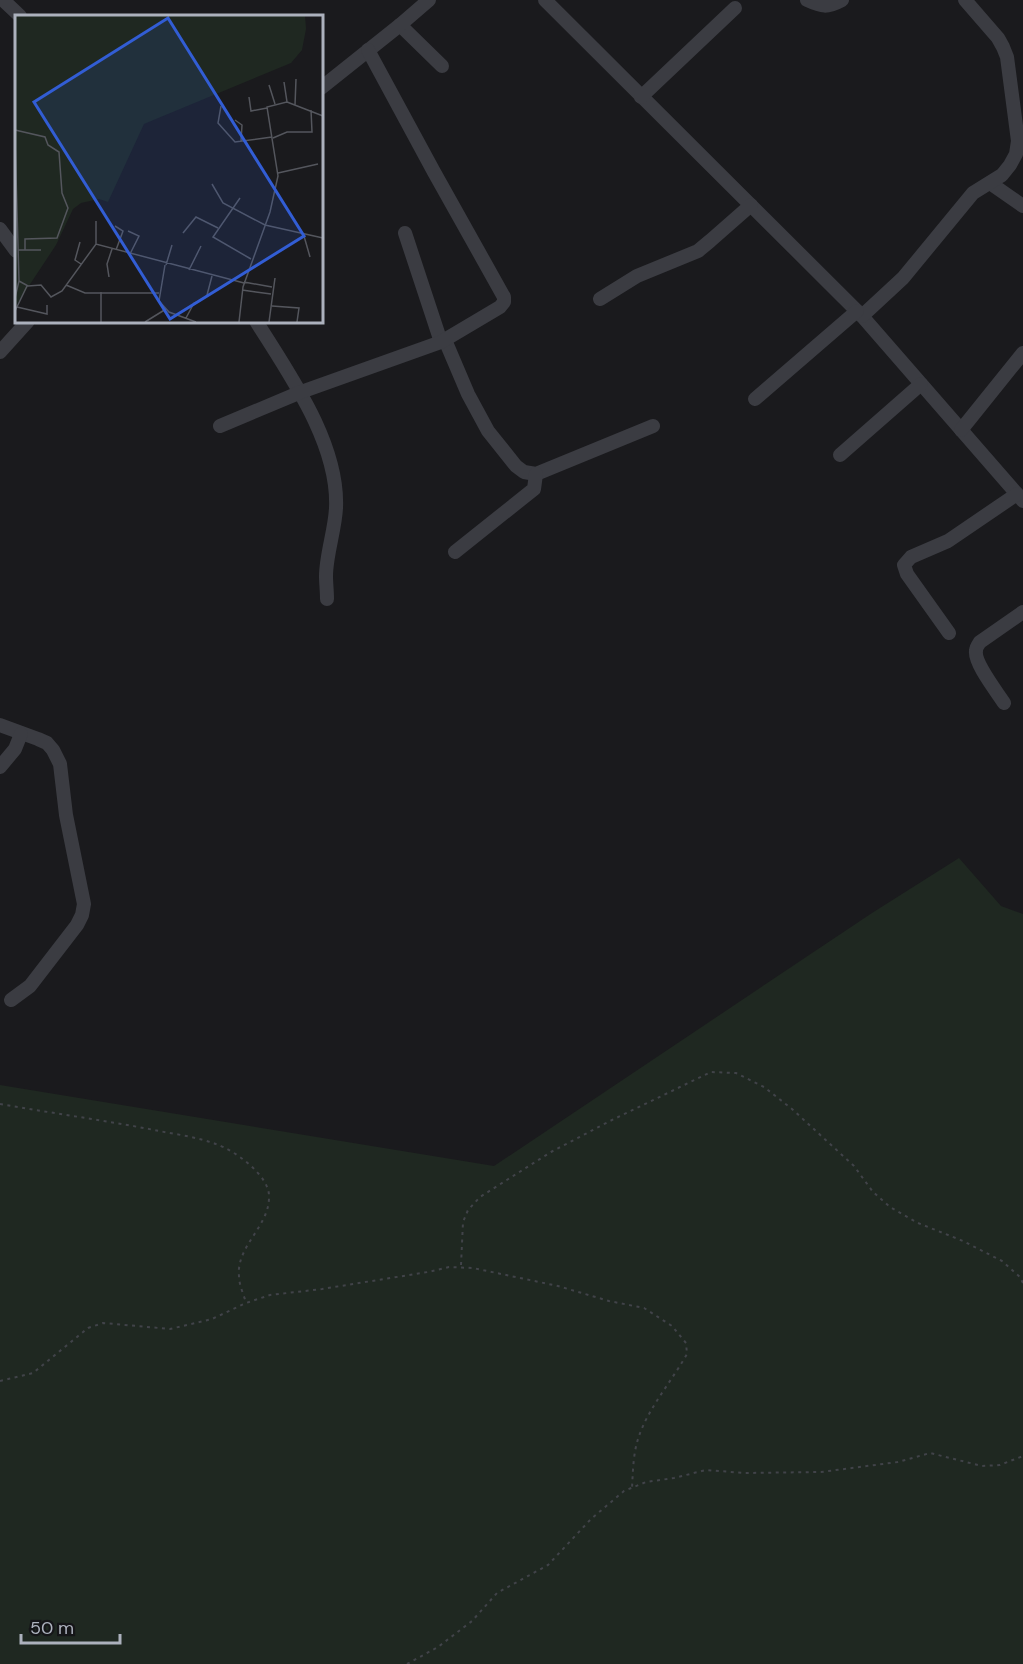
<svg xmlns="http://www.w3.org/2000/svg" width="1023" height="1664" font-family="'DM Sans',sans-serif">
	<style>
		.green { fill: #1f2821 }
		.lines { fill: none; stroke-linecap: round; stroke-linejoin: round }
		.path { stroke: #414349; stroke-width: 2; stroke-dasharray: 3 4.5; stroke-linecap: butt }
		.minor { stroke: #3b3c42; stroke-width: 14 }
		.inset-road { fill: none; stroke: #54565d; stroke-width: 1.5 }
		.view { fill: #325dd4; fill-opacity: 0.15; stroke: #325dd4; stroke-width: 3 }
		.inset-edge { fill: none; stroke: #acb1bd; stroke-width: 3 }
	</style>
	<rect width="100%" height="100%" fill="#1a1a1d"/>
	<!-- green -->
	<path class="green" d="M959 858 1001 906 1023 914V1664H0V1085L494 1166 872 913Z"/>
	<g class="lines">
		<!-- path -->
		<g class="path">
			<path d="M0 1104C51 1113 103 1120 154 1130 174 1134 197 1137 216 1144 234 1150 269 1175 269 1196 270 1226 236 1246 239 1276 239 1285 244 1295 246 1303"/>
			<path d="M461 1265 463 1222 468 1210 480 1197 551 1152 610 1121 711 1072 736 1073 764 1087 792 1109 854 1166 873 1192 890 1207 918 1223 963 1241 1002 1261 1020 1277 1023 1283"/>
			<path d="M0 1381 33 1373 88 1328 103 1323 170 1329 212 1319 246 1303 270 1295 322 1289 428 1272 449 1267 473 1268 558 1286 609 1301 644 1308 672 1326 686 1343 687 1354C673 1379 648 1409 639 1436 633 1453 633 1471 632 1488"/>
			<path d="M407 1664 438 1647 472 1621 497 1593 548 1565 591 1519 624 1491 646 1482 674 1478 706 1470 745 1473 821 1472 898 1462 930 1453 982 1466 1000 1465 1023 1456"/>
		</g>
		<!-- minor -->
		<g class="minor">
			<path d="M3 0 20 16"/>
			<path d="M545 0 862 316 1023 501"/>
			<path d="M807 0C822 7 827 8 842 0"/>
			<path d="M400 25 442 66"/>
			<path d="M321 88 400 25 429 0"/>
			<path d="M641 97 735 8"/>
			<path d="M990 183 1023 206"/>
			<path d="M0 229 16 251"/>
			<path d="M405 233 441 342"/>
			<path d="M600 299 637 276 698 251 710 241 751 205"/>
			<path d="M862 316 903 278 973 193 1002 175 1010 165 1016 154 1018 141 1007 57 1003 47 998 38 965 0"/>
			<path d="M256 321C289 374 339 443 336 508 335 530 326 555 326 576 326 583 327 591 327 599"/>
			<path d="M445 340 468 394 488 431 516 466 524 472 536 474 653 426"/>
			<path d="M0 352 28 321"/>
			<path d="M755 399 857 311"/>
			<path d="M220 426 301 392 441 342 500 307 504 302V297L434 172 368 50"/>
			<path d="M961 430 1023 353"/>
			<path d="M840 455 921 384"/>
			<path d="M455 552 534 489 536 474"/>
			<path d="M949 633 907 574 904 565 911 557 948 541 1017 494"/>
			<path d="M1004 703C997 692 974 663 976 651 976 647 978 645 980 642L1023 612"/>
			<path d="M0 725 38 739 47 743 53 750 60 764 66 815 84 904 82 915 77 925 30 986 11 1000"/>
			<path d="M0 767 15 749 21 734"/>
		</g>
	</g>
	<!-- overview -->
	<g transform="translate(15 15)">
		<rect width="308" height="308" fill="#1a1a1d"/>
		<path d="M0 1H290L291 14 287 35 276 48 129 109 93 187 84 184 66 188 58 194 41 230 0 292Z" fill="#1f2821"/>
		<path class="inset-road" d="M254 70 260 89M234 82 236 96 252 93M272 87 308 101M280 90 281 64M206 91 203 108 220 127 257 122M220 105 227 110 226 126M0 115 30 122 33 130 44 137 47 178 53 193 42 223 10 224V235M258 123 272 117H297L296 95M0 124 4 266 0 283M263 158 303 149M197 169 208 188 250 210 308 223M225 183 198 222 236 244M100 211 108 216 101 235M113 216 124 221 115 239M168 218 181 202 203 213M289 221 295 242M65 227 60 245 66 249M81 229V206M3 235H26M150 250 144 286 154 297 181 307M151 250 157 230M174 255 186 231M94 262 92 249 97 234M4 266 13 271 26 270 36 282 47 276 81 229 229 268M229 267 257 272M51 270 70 278H144M227 275 256 279M86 277V307M192 280 197 261M257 291 284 293 282 307M2 292 32 299V290M0 296 12 271M171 303 179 288 185 286M130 307 151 294M224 307 228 272 255 197 263 161 252 92 272 87 269 67M254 307 260 263"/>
		<path class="view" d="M153 3 289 221 155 304 19 87Z"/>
		<rect width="308" height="308" class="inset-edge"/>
	</g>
	<!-- scale -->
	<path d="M21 1634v9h99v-9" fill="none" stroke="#acb1bd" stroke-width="3"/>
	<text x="30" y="1634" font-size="18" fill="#acb1bd" stroke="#151518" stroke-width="4.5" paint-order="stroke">50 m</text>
</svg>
